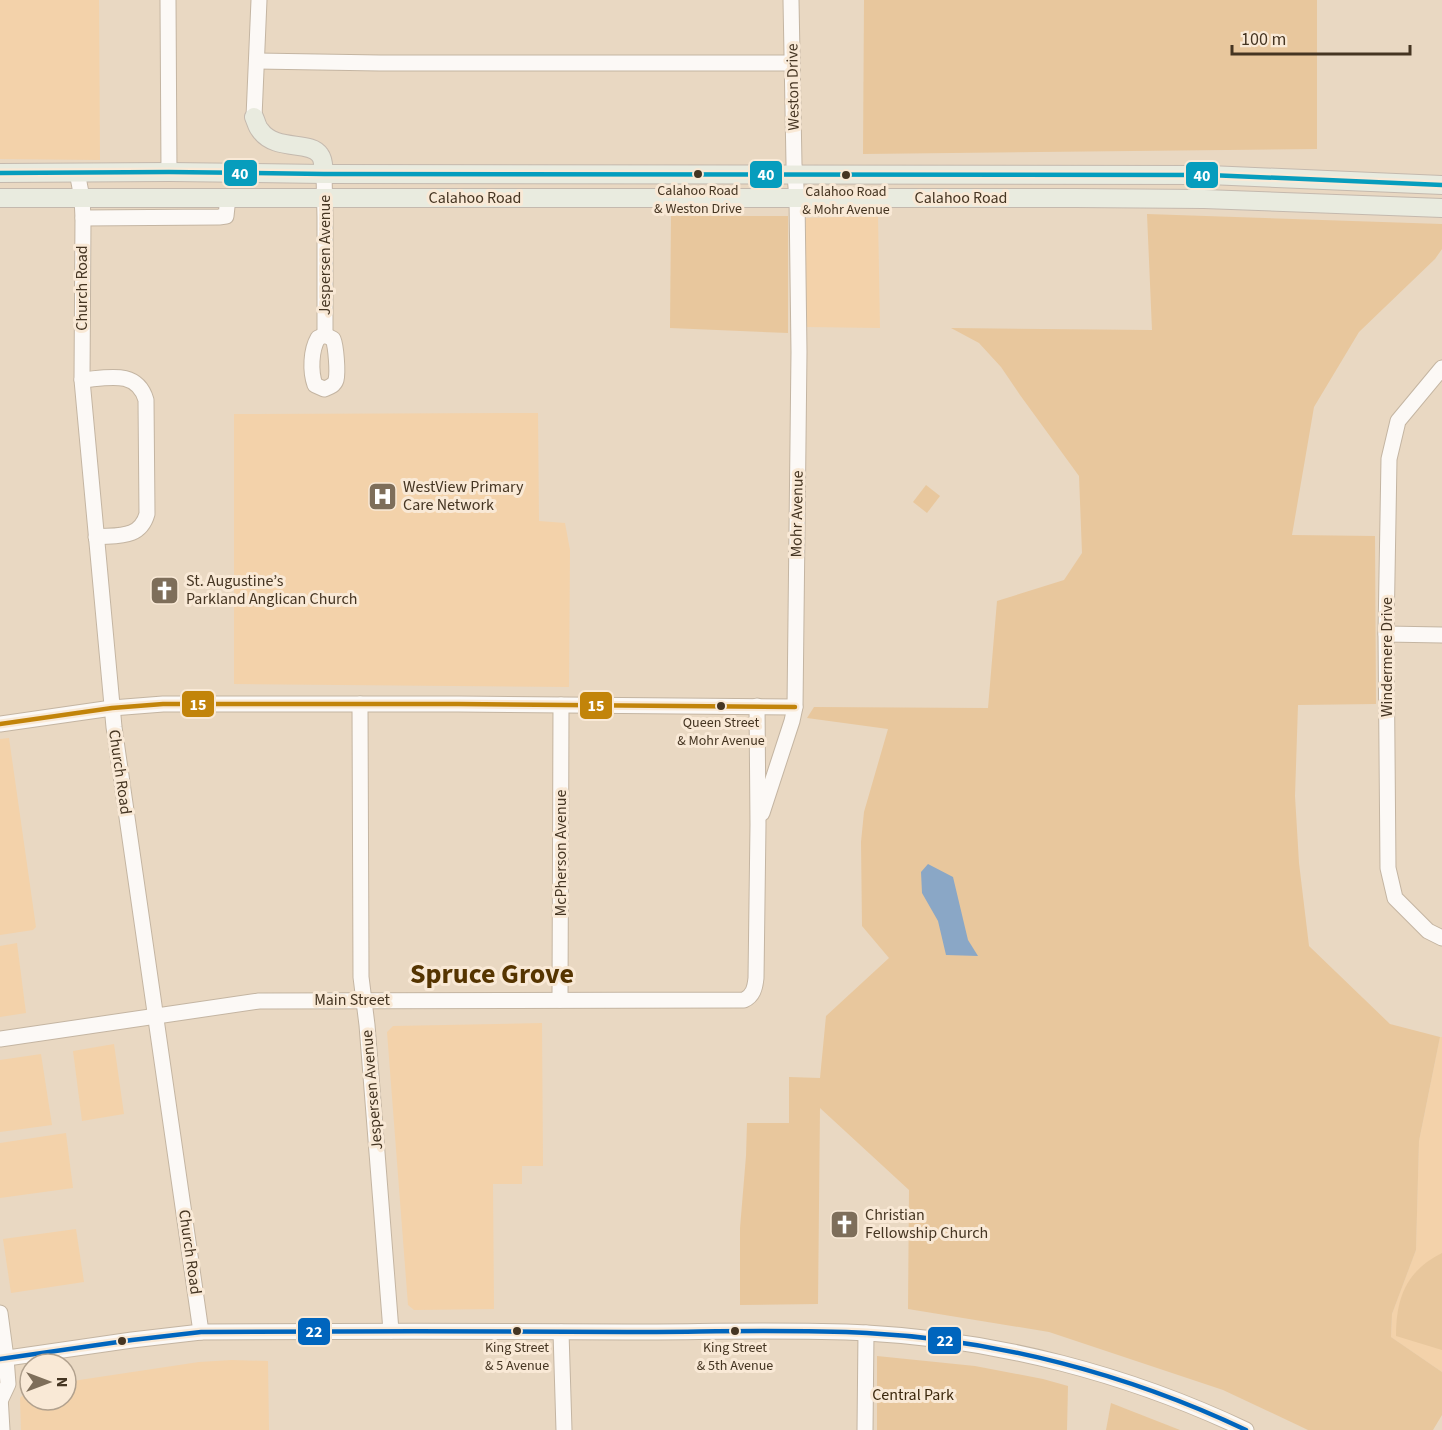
<svg xmlns="http://www.w3.org/2000/svg" width="1442" height="1430" font-family="'Source Sans 3',sans-serif">
	<style>
		.built { fill: #f3d2aa }
		.green { fill: #e8c79d }
		.water { fill: #8aa7c6 }
		.lines { fill: none; stroke-linecap: round; stroke-linejoin: round }
		.minor-casing { stroke: #c4b5a2; stroke-width: 17 }
		.major-casing { stroke: #c4b9ae; stroke-width: 20 }
		.minor { stroke: #fcf9f6; stroke-width: 15 }
		.major { stroke: #e9ebdf; stroke-width: 18 }
		.bus-1-casing { stroke: #f9e9d6; stroke-width: 9 }
		.bus-2-casing { stroke: #f9e9d6; stroke-width: 9 }
		.bus-3-casing { stroke: #f9e9d6; stroke-width: 9 }
		.bus-1 { stroke: #0065bd; stroke-width: 4.5 }
		.bus-2 { stroke: #079dbd; stroke-width: 4.5 }
		.bus-3 { stroke: #c2840a; stroke-width: 4.5 }
		.bus-dot { fill: #453522; stroke: #f9e9d6; stroke-width: 2 }
		.labels { text-anchor: middle; dominant-baseline: central; stroke-width: 6; stroke-linejoin: round; paint-order: stroke }
		.bus-label { font-size: 14px; fill: #453522; stroke: #f9e9d6 }
		.street-label { font-size: 16px; fill: #453522; stroke: #f9e9d6 }
		.poi-label { font-size: 16px; fill: #453522; stroke: #f9e9d6; text-anchor: start }
		.park-label { font-size: 16px; fill: #3b270c; stroke: #f9e9d6 }
		.town-label { font-size: 28px; font-weight: bold; fill: #553400; stroke: #f9e9d6 }
		.line-badge { stroke: #f9e9d6; stroke-width: 2 }
		.badge-label { font-size: 16px; text-anchor: middle; font-weight: bold; fill: #fff }
	</style>
	<rect width="100%" height="100%" fill="#e9d8c2"/>
	<!-- built -->
	<g class="built">
		<path d="M0 0H99L100 160 0 159Z"/>
		<path d="M878 216 880 328 806 327V218Z"/>
		<path d="M538 413 539 521 565 523 570 550 569 687 234 684V414Z"/>
		<path d="M9 738 36 927 33 930 0 935V739Z"/>
		<path d="M17 943 26 1013 0 1017V946Z"/>
		<path d="M542 1023 543 1166H522V1184H493L494 1309 414 1310 408 1305 387 1032 393 1026Z"/>
		<path d="M1440 1037H1442V1372L1391 1337 1392 1314 1416 1250 1419 1141Z"/>
		<path d="M114 1044 124 1114 82 1121 73 1051Z"/>
		<path d="M41 1054 52 1125 0 1132V1060Z"/>
		<path d="M66 1133 73 1188 0 1198V1143Z"/>
		<path d="M76 1229 84 1282 11 1293 3 1239Z"/>
		<path d="M232 1360 268 1361 269 1430H21L20 1398 30 1388V1400H66V1382L199 1362Z"/>
	</g>
	<!-- green -->
	<g class="green">
		<path d="M864 0H1317V149L863 154Z"/>
		<path d="M1147 214 1442 224V249L1435 259 1359 332 1314 407 1292 535 1375 536 1376 704 1298 705 1295 796 1299 863 1309 946 1390 1024 1440 1037 1419 1141 1416 1250 1392 1314 1391 1337 1442 1372V1415L1433 1430H1308L1223 1390 1049 1332 908 1309 909 1190 820 1108 818 1304 740 1305V1228L746 1156 747 1123H789V1077L820 1078 826 1016 889 958 862 926 861 842 864 812 888 729 807 718 814 707 988 708 997 601 1064 580 1082 553 1079 476 1020 395 1001 367 979 343 951 328 1152 330Z"/>
		<path d="M671 216H788V333L670 328Z"/>
		<path d="M926 485 940 496 927 513 913 502Z"/>
		<path d="M1442 1253V1350L1396 1336C1396 1298 1406 1271 1442 1253Z"/>
		<path d="M877 1356 975 1366 1043 1379 1068 1386 1067 1430H877Z"/>
		<path d="M1111 1403 1180 1430H1106Z"/>
	</g>
	<!-- water -->
	<path class="water" d="M928 864 953 877 968 940 978 956 946 955 938 921 922 893 921 872Z"/>
	<g class="lines">
		<defs>
			<g id="minor">
				<path d="M168 0 169 172"/>
				<path d="M257 61 380 63H792"/>
				<path d="M254 117 259 0"/>
				<path d="M77 172 82 198 83 218 82 380 114 727 201 1332"/>
				<path d="M324 174 325 217V335"/>
				<path d="M83 218 219 217 226 216 228 197"/>
				<path d="M325 335 333 339C336 346 338 372 336 380 334 386 329 387 324 389L315 385C310 371 311 350 318 338Z"/>
				<path d="M1442 368 1398 421 1389 459 1386 634 1388 868 1395 898 1428 931 1442 938"/>
				<path d="M82 380C107 378 137 369 146 400L147 514C140 539 118 535 96 537"/>
				<path d="M1386 634 1442 635"/>
				<path d="M360 704 361 977 367 1025 391 1331"/>
				<path d="M0 724 112 708 163 704H458L795 707"/>
				<path d="M762 813 792 721 795 707 799 352 797 198 794 164 791 0"/>
				<path d="M560 1000 561 705"/>
				<path d="M0 1039 259 1001 744 1000C753 996 755 988 756 978L758 824 757 706"/>
				<path d="M0 1313 6 1358 8 1384 1 1399"/>
				<path d="M561 1332 564 1430"/>
				<path d="M0 1359 132 1340 201 1332C343 1331 485 1331 627 1332 707 1332 787 1329 867 1333 998 1340 1128 1374 1246 1430"/>
				<path d="M0 1396 2 1430"/>
				<path d="M865 1430 866 1333"/>
			</g>
			<g id="major">
				<path d="M254 117C256 121 257 127 260 130 275 152 311 140 320 155 324 160 323 168 324 174"/>
				<path d="M0 173 169 172 324 174 1209 175 1442 185"/>
				<path d="M0 198H1076L1204 199 1442 208"/>
			</g>
		</defs>
		<!-- minor casing -->
		<use href="#minor" class="minor-casing"/>
		<!-- major casing -->
		<use href="#major" class="major-casing"/>
		<!-- minor -->
		<use href="#minor" class="minor"/>
		<!-- major -->
		<use href="#major" class="major"/>
		<defs>
			<path id="bus-1" d="M0 1359 132 1340 201 1332C343 1331 485 1331 627 1332 707 1332 787 1329 867 1333 998 1340 1128 1374 1246 1430"/>
			<path id="bus-2" d="M0 173 169 172 324 174 1209 175 1442 185"/>
			<path id="bus-3" d="M0 724 112 708 163 704H458L795 707"/>
		</defs>
		<!-- bus-1 casing -->
		<use href="#bus-1" class="bus-1-casing"/>
		<!-- bus-2 casing -->
		<use href="#bus-2" class="bus-2-casing"/>
		<!-- bus-3 casing -->
		<use href="#bus-3" class="bus-3-casing"/>
		<!-- bus-1 -->
		<use href="#bus-1" class="bus-1"/>
		<!-- bus-2 -->
		<use href="#bus-2" class="bus-2"/>
		<!-- bus-3 -->
		<use href="#bus-3" class="bus-3"/>
	</g>
	<!-- icons -->
	<defs>
		<symbol id="hospital-square" viewBox="-11 -11 22 22"><rect x="-9" y="-9" width="18" height="18" rx="4" fill="#7e6e5a" stroke="#f9e9d6"/><path d="M-5-5h3v3.5h4V-5h3V5h-3V1.5h-4V5h-3Z" fill="#fff"/></symbol>
		<symbol id="church-square" viewBox="-11 -11 22 22"><rect x="-9" y="-9" width="18" height="18" rx="4" fill="#7e6e5a" stroke="#f9e9d6"/><path d="M-1.2-6h2.4v3.5h3.3v2.4h-3.3V6h-2.4V-.1h-3.3v-2.4h3.3Z" fill="#fff"/></symbol>
	</defs>
	<g fill-rule="evenodd">
		<use href="#hospital-square" x="366" y="480" width="33" height="33"/>
		<use href="#church-square" x="148" y="574" width="33" height="33"/>
		<use href="#church-square" x="828" y="1208" width="33" height="33"/>
	</g>
	<!-- markers -->
	<g class="bus-dot">
		<circle cx="698" cy="174" r="5"/>
		<circle cx="846" cy="175" r="5"/>
		<circle cx="721" cy="706" r="5"/>
		<circle cx="517" cy="1331" r="5"/>
		<circle cx="735" cy="1331" r="5"/>
		<circle cx="122" cy="1341" r="5"/>
	</g>
	<g class="labels">
		<!-- bus labels -->
		<g class="bus-label">
			<text x="698" y="191">Calahoo Road<tspan x="698" dy="18">&amp; Weston Drive</tspan></text>
			<text x="846" y="192">Calahoo Road<tspan x="846" dy="18">&amp; Mohr Avenue</tspan></text>
			<text x="721" y="723">Queen Street<tspan x="721" dy="18">&amp; Mohr Avenue</tspan></text>
			<text x="517" y="1348">King Street<tspan x="517" dy="18">&amp; 5 Avenue</tspan></text>
			<text x="735" y="1348">King Street<tspan x="735" dy="18">&amp; 5th Avenue</tspan></text>
		</g>
		<!-- street labels -->
		<g class="street-label">
			<text transform="translate(793 87) rotate(-91)">Weston Drive</text>
			<text x="475" y="198">Calahoo Road</text>
			<text x="961" y="198">Calahoo Road</text>
			<text transform="translate(325 255) rotate(-90)">Jespersen Avenue</text>
			<text transform="translate(82 288) rotate(-90)">Church Road</text>
			<text transform="translate(797 514) rotate(-89)">Mohr Avenue</text>
			<text transform="translate(1387 657) rotate(-90)">Windermere Drive</text>
			<text transform="translate(120 772) rotate(82)">Church Road</text>
			<text transform="translate(561 853) rotate(-90)">McPherson Avenue</text>
			<text x="352" y="1000">Main Street</text>
			<text transform="translate(372 1090) rotate(-95)">Jespersen Avenue</text>
			<text transform="translate(190 1252) rotate(82)">Church Road</text>
		</g>
		<!-- poi labels -->
		<g class="poi-label">
			<text x="403" y="487">WestView Primary<tspan x="403" dy="18">Care Network</tspan></text>
			<text x="186" y="581">St. Augustine’s<tspan x="186" dy="18">Parkland Anglican Church</tspan></text>
			<text x="865" y="1215">Christian<tspan x="865" dy="18">Fellowship Church</tspan></text>
		</g>
		<!-- park labels -->
		<g class="park-label">
			<text x="913" y="1395">Central Park</text>
		</g>
		<!-- town labels -->
		<g class="town-label">
			<text x="492" y="974">Spruce Grove</text>
		</g>
	</g>
	<g class="line-badge">
		<rect x="223" y="159" width="35" height="28" rx="6" fill="#079dbd"/>
		<rect x="749" y="160" width="34" height="29" rx="6" fill="#079dbd"/>
		<rect x="1185" y="161" width="34" height="28" rx="6" fill="#079dbd"/>
		<rect x="181" y="690" width="34" height="28" rx="6" fill="#c2840a"/>
		<rect x="579" y="691" width="34" height="29" rx="6" fill="#c2840a"/>
		<rect x="297" y="1317" width="34" height="29" rx="6" fill="#0065bd"/>
		<rect x="927" y="1326" width="35" height="29" rx="6" fill="#0065bd"/>
	</g>
	<g class="badge-label">
		<text x="240" y="179">40</text>
		<text x="766" y="180">40</text>
		<text x="1202" y="181">40</text>
		<text x="198" y="710">15</text>
		<text x="596" y="711">15</text>
		<text x="314" y="1337">22</text>
		<text x="945" y="1346">22</text>
	</g>
	<!-- north arrow -->
	<g transform="translate(48 1382) rotate(90)"><circle r="28" fill="#f9e9d6" stroke="#b1a18e" stroke-width="1.5"/>
	<path d="M0-4.5L10 22L0 15L-10 22Z" fill="#7e6e5a"/>
	<text y="-9" font-size="16" font-weight="bold" text-anchor="middle" fill="#453522">N</text>
	</g>
	<!-- scale -->
	<path d="M1232 45v9h178v-9" fill="none" stroke="#453522" stroke-width="3"/>
	<text x="1241" y="45" font-size="18" fill="#453522" stroke="#f9e9d6" stroke-width="4.5" paint-order="stroke">100 m</text>
</svg>
